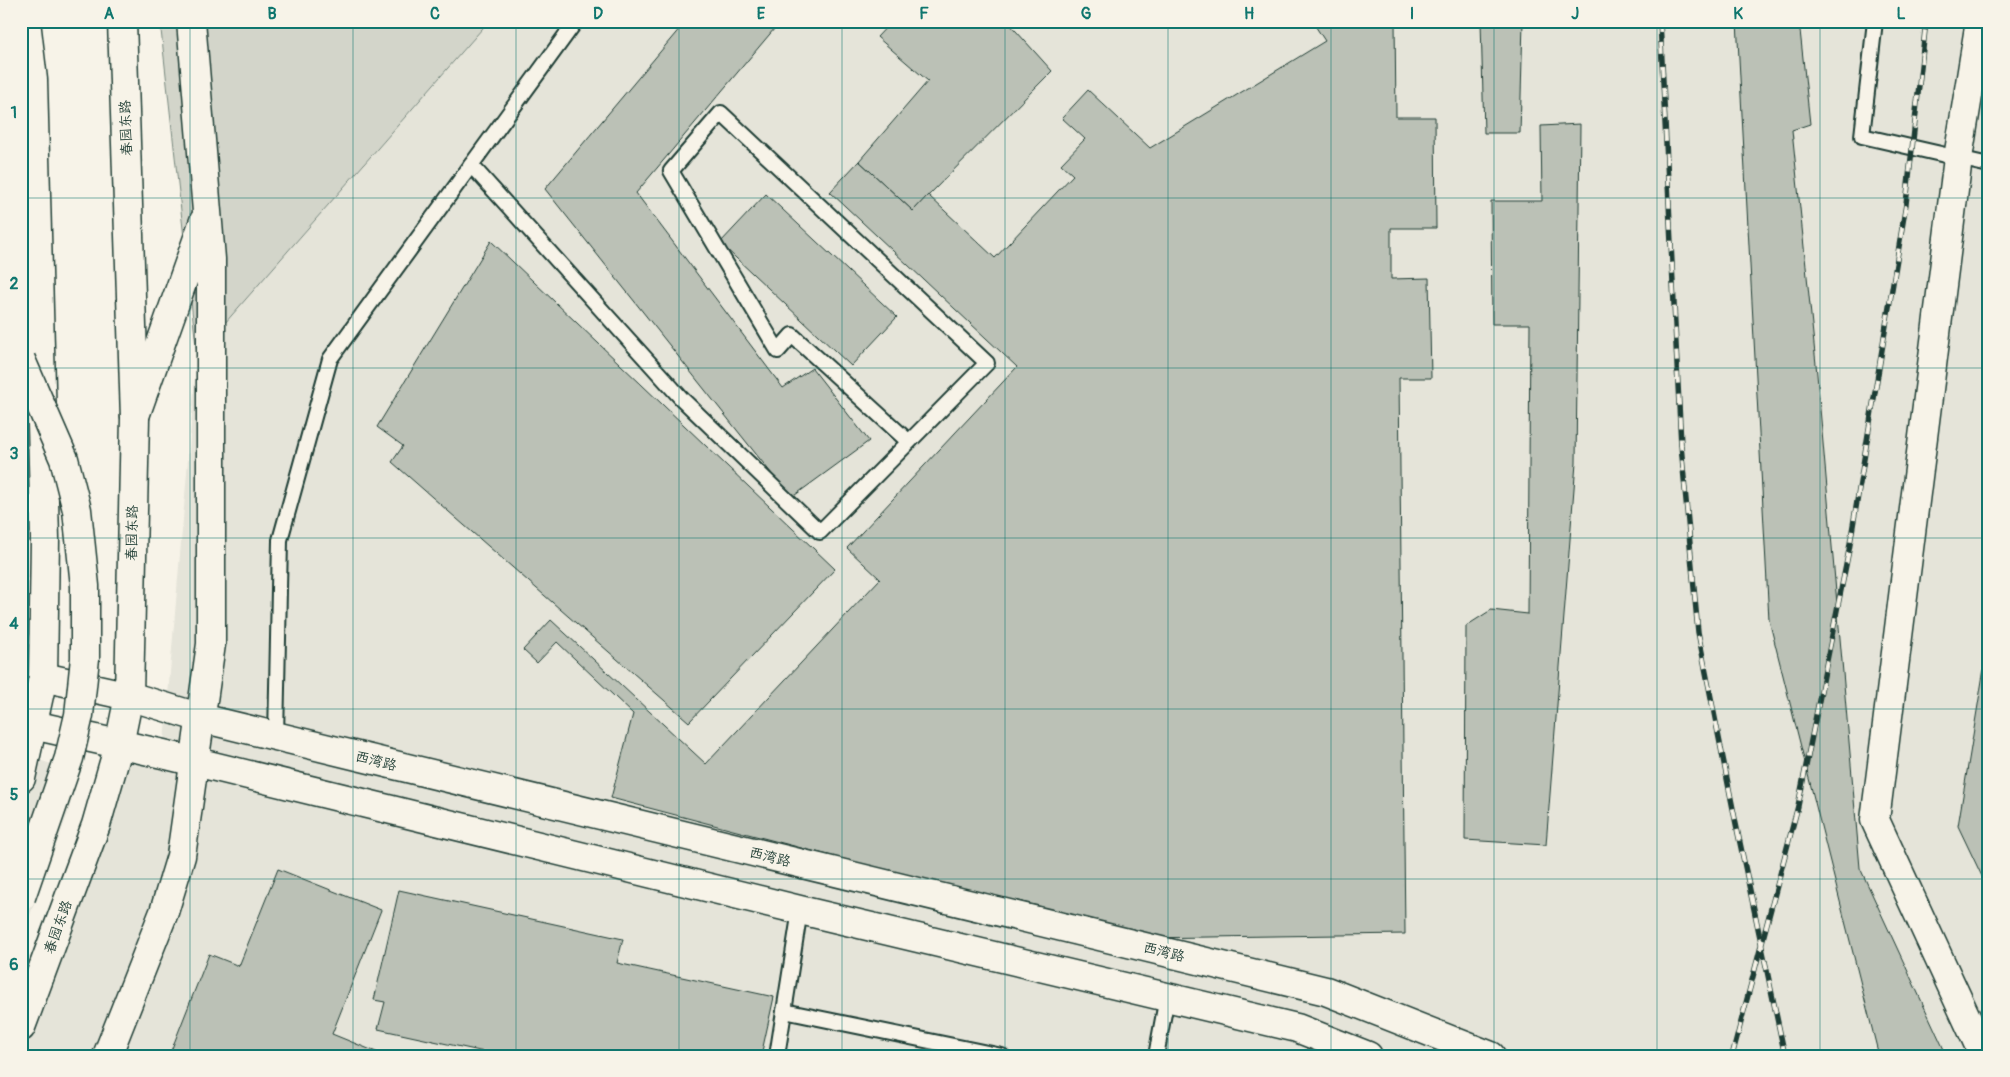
<svg xmlns="http://www.w3.org/2000/svg" width="2010" height="1077" font-family="Pangolin,'LXGW WenKai TC',sans-serif">
	<style>
		.built { fill: #e5e4d9 }
		.green { fill: #d3d5ca; stroke: #79897f }
		.building { fill: #bbc1b6; stroke: #1f3d34 }
		.lines { fill: none; stroke-linecap: round; stroke-linejoin: round }
		.lane-casing { stroke: #1f3d34; stroke-width: 18 }
		.street-casing { stroke: #1f3d34; stroke-width: 31 }
		.secondary-casing { stroke: #1f3d34; stroke-width: 31 }
		.primary-casing { stroke: #1f3d34; stroke-width: 31 }
		.lane { stroke: #f7f3e8; stroke-width: 14 }
		.street { stroke: #f7f3e8; stroke-width: 28 }
		.secondary { stroke: #f7f3e8; stroke-width: 28 }
		.primary { stroke: #f7f3e8; stroke-width: 28 }
		.rail-casing { stroke: #1f3d34; stroke-width: 5.5 }
		.rail { stroke: #f7f3e8; stroke-width: 4; stroke-dasharray: 11; stroke-linecap: butt }
		.highway-bridge-casing { stroke: #1f3d34; stroke-width: 31; stroke-linecap: butt }
		.highway-bridge { stroke: #f7f3e8; stroke-width: 28 }
		.grid { fill: none; stroke: #0f766e; stroke-width: 1; stroke-opacity: 0.55 }
		.labels { text-anchor: middle; dominant-baseline: central; stroke-width: 4.5; stroke-linejoin: round; paint-order: stroke }
		.street-label { font-size: 14px; fill: #1f3d34; stroke: #f7f3e8 }
		.neatline { fill: none; stroke: #0f766e; stroke-width: 2 }
		.grid-label { font-size: 16px; text-anchor: middle; font-weight: bold; fill: #0f766e }
	</style>
	<rect width="100%" height="100%" fill="#f7f3e8"/>
	<filter id="ink" filterUnits="userSpaceOnUse"><feTurbulence type="fractalNoise" baseFrequency=".02" numOctaves="2"/><feDisplacementMap in="SourceGraphic" scale="10" xChannelSelector="R" yChannelSelector="G"/><feConvolveMatrix kernelMatrix="1 2 1 2 8 2 1 2 1" color-interpolation-filters="sRGB"/></filter>
	<g filter="url(#ink)">
		<!-- built -->
		<g class="built">
			<path d="M489 21H1989V1056H21V1009L119 745 163 754 197 355Z"/>
			<path d="M21 754 78 773 68 813 21 939Z"/>
		</g>
		<!-- green -->
		<path class="green" d="M160 21H489L197 355Z"/>
		<!-- building -->
		<g class="building">
			<path d="M686 21H784L780 22 636 193 783 388 812 368 869 441 791 498 545 189Z"/>
			<path d="M892 21H1007L1052 71 913 211 859 161 928 81 877 37Z"/>
			<path d="M1312 21H1395L1396 117H1435L1436 228H1391V279L1429 278 1431 378H1399L1405 934 1144 938 611 798 633 714 557 642 537 663 523 650 551 620 706 764 880 579 847 548 1017 367 830 192 859 161 913 211 928 195 995 258 1073 175 1061 164 1085 139 1062 118 1088 90 1150 148 1325 41Z"/>
			<path d="M1481 21H1523L1520 133H1484Z"/>
			<path d="M1737 21H1799L1810 124 1792 130 1817 374 1860 868 1947 1056H1879L1769 620Z"/>
			<path d="M1580 124 1576 463 1546 845 1465 840 1466 626 1491 610 1528 614 1530 324H1492L1491 201H1542L1541 126Z"/>
			<path d="M766 194 897 317 851 366 720 243Z"/>
			<path d="M491 241 835 569 689 722 392 462 403 446 377 427Z"/>
			<path d="M1989 638V891L1958 826Z"/>
			<path d="M278 869 381 910 332 1034 386 1056H169L209 954 239 966Z"/>
			<path d="M399 890 623 939 617 963 774 997 761 1056H503L378 1029 385 1002 374 1000Z"/>
		</g>
		<g class="lines">
			<defs>
				<g id="lane">
					<path d="M1875 21 1862 136 1989 165"/>
					<path d="M471 165 682 399 820 532 987 363 721 113 671 171 778 351 792 335 909 442"/>
					<path d="M276 737 280 540 330 359 576 21"/>
					<path d="M784 1011 1002 1056"/>
					<path d="M777 1056 800 910"/>
					<path d="M1156 1056 1167 997"/>
				</g>
				<path id="street" d="M1980 21 1958 158 1875 820 1984 1056"/>
				<g id="secondary">
					<path d="M135 416 204 221"/>
					<path d="M43 677 129 696 201 718 1326 991 1491 1056"/>
					<path d="M33 725 163 754 800 910 1297 1028 1368 1056"/>
					<path d="M107 1056 164 912 181 856 211 644V259L191 21"/>
				</g>
				<g id="primary">
					<path d="M21 778 43 677 45 539 33 80 26 21"/>
					<path d="M21 1027 96 825 119 745 129 696 135 418 122 21"/>
				</g>
			</defs>
			<!-- lane casing -->
			<use href="#lane" class="lane-casing"/>
			<!-- street casing -->
			<use href="#street" class="street-casing"/>
			<!-- secondary casing -->
			<use href="#secondary" class="secondary-casing"/>
			<!-- primary casing -->
			<use href="#primary" class="primary-casing"/>
			<!-- lane -->
			<use href="#lane" class="lane"/>
			<!-- street -->
			<use href="#street" class="street"/>
			<!-- secondary -->
			<use href="#secondary" class="secondary"/>
			<!-- primary -->
			<use href="#primary" class="primary"/>
			<defs>
				<g id="rail">
					<path d="M1660 21 1681 445 1698 632 1736 824 1785 1056"/>
					<path d="M1732 1056 1798 806 1849 550 1906 204 1926 21"/>
				</g>
			</defs>
			<!-- rail casing -->
			<use href="#rail" class="rail-casing"/>
			<!-- rail -->
			<use href="#rail" class="rail"/>
			<defs>
				<path id="highway-bridge" d="M21 360 64 459 77 510 85 586V658L79 715 69 758 21 897"/>
			</defs>
			<!-- highway-bridge casing -->
			<use href="#highway-bridge" class="highway-bridge-casing"/>
			<!-- highway-bridge -->
			<use href="#highway-bridge" class="highway-bridge"/>
		</g>
	</g>
	<!-- grid -->
	<path class="grid" d="M190 21V1056M353 21V1056M516 21V1056M679 21V1056M842 21V1056M1005 21V1056M1168 21V1056M1331 21V1056M1494 21V1056M1657 21V1056M1820 21V1056M21 198H1989M21 368H1989M21 538H1989M21 709H1989M21 879H1989"/>
	<g class="labels">
		<!-- street labels -->
		<g class="street-label">
			<text transform="translate(126 128) rotate(-92)">春园东路</text>
			<text transform="translate(132 533) rotate(-89)">春园东路</text>
			<text transform="translate(376 761) rotate(14)">西湾路</text>
			<text transform="translate(770 857) rotate(14)">西湾路</text>
			<text transform="translate(58 927) rotate(-70)">春园东路</text>
			<text transform="translate(1164 952) rotate(14)">西湾路</text>
		</g>
	</g>
	<!-- margin -->
	<rect width="2010" height="1077" fill="none" stroke="#f7f3e8" stroke-width="55"/>
	<rect x="28" y="28" width="1954" height="1022" class="neatline"/>
	<g class="grid-label">
		<text x="109" y="19">A</text>
		<text x="272" y="19">B</text>
		<text x="435" y="19">C</text>
		<text x="598" y="19">D</text>
		<text x="761" y="19">E</text>
		<text x="924" y="19">F</text>
		<text x="1086" y="19">G</text>
		<text x="1249" y="19">H</text>
		<text x="1412" y="19">I</text>
		<text x="1575" y="19">J</text>
		<text x="1738" y="19">K</text>
		<text x="1901" y="19">L</text>
		<text x="14" y="118">1</text>
		<text x="14" y="289">2</text>
		<text x="14" y="459">3</text>
		<text x="14" y="629">4</text>
		<text x="14" y="800">5</text>
		<text x="14" y="970">6</text>
	</g>
</svg>
